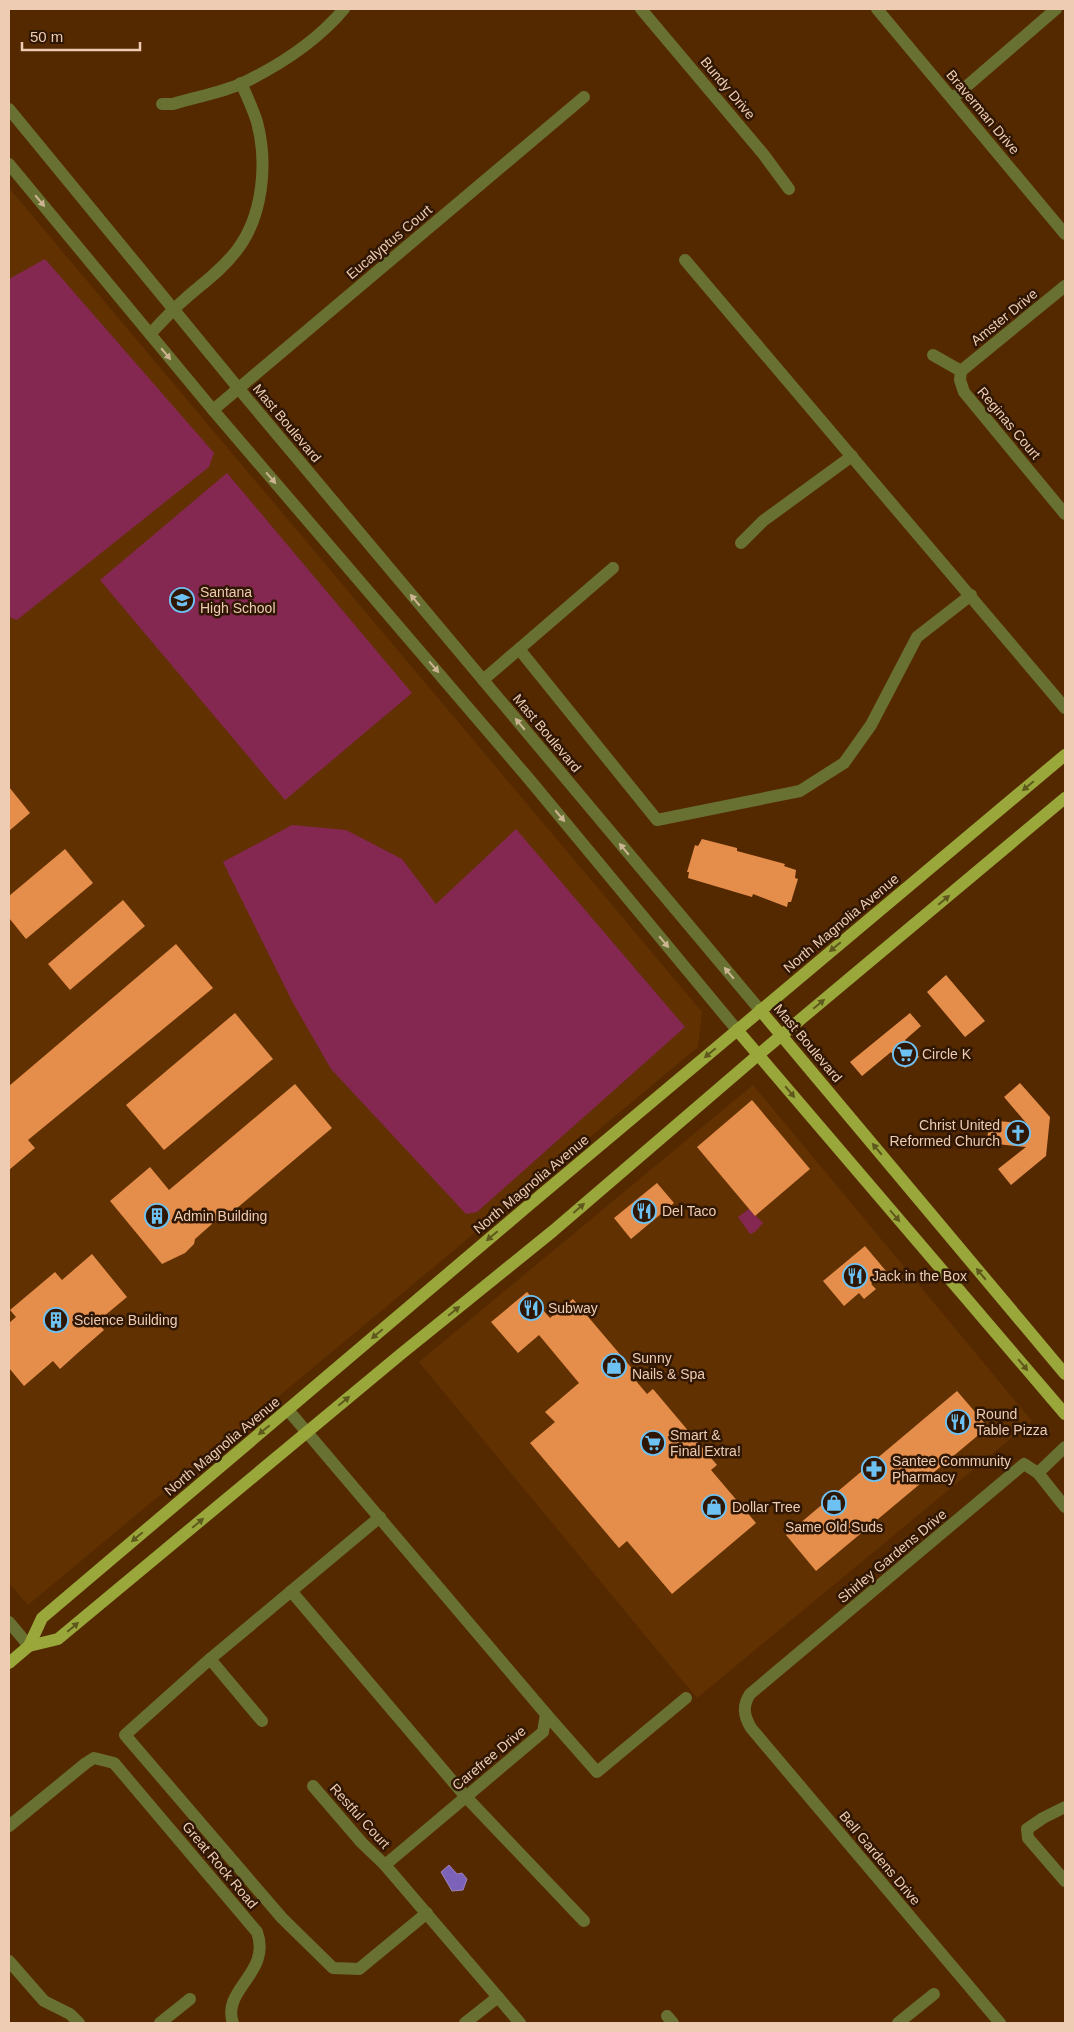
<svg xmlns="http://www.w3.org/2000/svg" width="1074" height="2032" font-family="Helvetica,sans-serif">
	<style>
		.built { fill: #623101 }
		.green { fill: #842852 }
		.water { fill: #7d62ba; stroke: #9f82b8 }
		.building { fill: #e58e4b }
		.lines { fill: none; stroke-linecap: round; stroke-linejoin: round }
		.minor { stroke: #687131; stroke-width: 12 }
		.major { stroke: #99a73b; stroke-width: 12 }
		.oneway { fill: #ccb492 }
		.oneway2 { fill: #5f581c }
		.labels { text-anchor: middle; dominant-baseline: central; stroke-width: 5; stroke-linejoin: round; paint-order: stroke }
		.street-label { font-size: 14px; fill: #eecbb3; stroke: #301703 }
		.poi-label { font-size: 14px; fill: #eecbb3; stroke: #301703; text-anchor: start }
	</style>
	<rect width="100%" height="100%" fill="#552900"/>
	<!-- built -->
	<g class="built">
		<path d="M9 188 702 1012 698 1047 28 1605 9 1583Z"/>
		<path d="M753 1085 1032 1421 697 1698 419 1362Z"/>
	</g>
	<!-- green -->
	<g class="green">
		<path d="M45 259 214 453 209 467 17 620 9 617V279Z"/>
		<path d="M227 473 412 693 285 800 100 580Z"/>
		<path d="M292 825 346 830 402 859 436 904 516 829 685 1027 477 1212 466 1214 331 1069 293 1003 223 862Z"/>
		<path d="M749 1209 763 1223 755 1232 750 1234 738 1217Z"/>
	</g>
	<!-- water -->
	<path class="water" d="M449 1865 457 1874 462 1873 467 1879 463 1890 452 1891 441 1872Z"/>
	<!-- building -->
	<g class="building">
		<path d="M9 787 30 813 9 831Z"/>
		<path d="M702 839 737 848V851L785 864 784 866 796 870 795 878 798 879 791 902H788L787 907 753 894 752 897 688 878 689 872H687L695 845 698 846Z"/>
		<path d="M65 849 93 883 26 939 9 918V896Z"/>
		<path d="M123 900 145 926 70 990 48 964Z"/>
		<path d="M176 944 213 988 28 1140 35 1148 9 1170V1086Z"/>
		<path d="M946 975 985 1021 965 1037 927 992Z"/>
		<path d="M235 1013 273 1059 164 1150 126 1105Z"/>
		<path d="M910 1013 921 1026 905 1040 919 1057 905 1068 891 1052 862 1076 850 1062Z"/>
		<path d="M1020 1083 1050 1117 1046 1156 1011 1185 998 1169 1026 1147 987 1143 989 1120 1027 1124 1004 1097Z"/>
		<path d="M295 1084 332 1128 224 1219 221 1216 195 1239 194 1244 185 1253 162 1264 110 1201 150 1167 169 1190Z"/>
		<path d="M752 1100 810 1169 755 1216 697 1147Z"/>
		<path d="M657 1183 674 1203 631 1239 614 1218Z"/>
		<path d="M865 1246 886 1271 871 1284 876 1289 864 1299 859 1293 844 1306 823 1281Z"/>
		<path d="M92 1254 127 1297 97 1322 104 1330 80 1351 60 1369 53 1361 24 1386 9 1368V1323L16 1317 10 1310 55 1272 62 1280Z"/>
		<path d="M527 1292 550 1318 573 1299 635 1372 631 1375 647 1394 653 1389 717 1465 711 1470 756 1523 672 1594 627 1541 619 1548 530 1443 555 1422 545 1412 579 1383 539 1335 518 1353 491 1322Z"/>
		<path d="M957 1391 988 1427 816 1571 786 1535Z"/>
	</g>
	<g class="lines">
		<!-- minor -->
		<g class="minor">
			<path d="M641 9 764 155 789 189"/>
			<path d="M877 9 1065 234"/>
			<path d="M953 98 1056 9"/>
			<path d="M162 104H173C195 97 221 93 243 83 280 65 317 41 344 9"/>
			<path d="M9 109 239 389 760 1010"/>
			<path d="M9 164 213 410 529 779 737 1030"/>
			<path d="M685 260 1065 708"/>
			<path d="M150 334C161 323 172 310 185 299 203 283 222 270 237 250 263 216 268 163 257 122 253 109 247 96 241 83"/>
			<path d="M933 355 961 371"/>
			<path d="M961 371 960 380 964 392 1065 514"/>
			<path d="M961 371 1065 286"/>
			<path d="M213 410 584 97"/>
			<path d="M741 543 763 521 852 456"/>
			<path d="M613 568 519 649 657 820 800 791 844 763 871 725 917 637 971 595"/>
			<path d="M483 680 519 649"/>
			<path d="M288 1410 546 1714 543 1732 385 1865 520 2023"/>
			<path d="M1038 1473 1065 1507"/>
			<path d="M380 1517 210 1659 125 1735 282 1918 333 1968 359 1969 427 1913"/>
			<path d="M291 1591 466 1797 584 1921"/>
			<path d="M9 1622 29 1646"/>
			<path d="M210 1659 262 1721"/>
			<path d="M546 1714 597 1772 686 1698"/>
			<path d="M313 1786 362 1843 385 1865"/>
			<path d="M1065 1807 1043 1818 1027 1829 1028 1838 1065 1881"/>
			<path d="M9 1826 86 1763 94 1758 114 1763 257 1932C272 1973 221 1989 233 2023"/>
			<path d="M9 1961 44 2001 70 2014 79 2023"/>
			<path d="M667 2016 673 2023"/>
			<path d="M160 2023 190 1999"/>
			<path d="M465 2023 498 1997"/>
			<path d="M898 2023 934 1994"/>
			<path d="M1000 2023 751 1728C744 1716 742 1706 750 1694L1024 1464 1038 1473 1065 1447"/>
		</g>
		<!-- major -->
		<g class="major">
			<path d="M760 1010 1065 1374"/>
			<path d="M737 1030 1065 1414"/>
			<path d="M29 1646 58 1639 401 1354 553 1231 758 1055 1065 798"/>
			<path d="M9 1663 29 1646 42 1618 529 1205 1065 755"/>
		</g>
	</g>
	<!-- one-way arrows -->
	<defs><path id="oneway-solid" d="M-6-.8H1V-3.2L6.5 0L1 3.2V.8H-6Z" transform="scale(1.25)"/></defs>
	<g class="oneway">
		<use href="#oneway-solid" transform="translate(40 201) rotate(50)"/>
		<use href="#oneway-solid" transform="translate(166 354) rotate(50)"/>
		<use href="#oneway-solid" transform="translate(271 478) rotate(49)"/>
		<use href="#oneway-solid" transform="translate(415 600) rotate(-130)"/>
		<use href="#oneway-solid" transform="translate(434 667) rotate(49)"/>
		<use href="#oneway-solid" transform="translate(520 724) rotate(-130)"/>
		<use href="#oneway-solid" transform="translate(560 816) rotate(50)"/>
		<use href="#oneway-solid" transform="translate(624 849) rotate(-130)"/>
		<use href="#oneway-solid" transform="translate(664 942) rotate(50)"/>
		<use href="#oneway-solid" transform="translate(729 973) rotate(-130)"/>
	</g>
	<g class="oneway2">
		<use href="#oneway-solid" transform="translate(1028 786) rotate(140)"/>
		<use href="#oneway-solid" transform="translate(944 900) rotate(-40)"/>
		<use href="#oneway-solid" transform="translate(835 947) rotate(140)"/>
		<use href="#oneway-solid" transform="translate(819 1004) rotate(-40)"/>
		<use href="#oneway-solid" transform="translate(710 1053) rotate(140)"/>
		<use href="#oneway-solid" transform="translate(790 1092) rotate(50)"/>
		<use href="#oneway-solid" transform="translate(877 1149) rotate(-130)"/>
		<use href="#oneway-solid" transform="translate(579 1208) rotate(-41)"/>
		<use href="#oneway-solid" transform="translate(895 1216) rotate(49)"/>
		<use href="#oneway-solid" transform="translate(492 1236) rotate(140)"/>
		<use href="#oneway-solid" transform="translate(981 1274) rotate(-130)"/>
		<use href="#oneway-solid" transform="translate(454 1311) rotate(-39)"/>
		<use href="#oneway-solid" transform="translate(377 1334) rotate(140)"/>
		<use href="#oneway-solid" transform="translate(1023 1365) rotate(50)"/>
		<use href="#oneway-solid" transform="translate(344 1401) rotate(-40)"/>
		<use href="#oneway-solid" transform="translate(264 1430) rotate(140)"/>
		<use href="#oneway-solid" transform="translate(198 1523) rotate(-40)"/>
		<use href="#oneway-solid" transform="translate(137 1537) rotate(140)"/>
		<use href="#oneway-solid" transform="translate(73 1627) rotate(-40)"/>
	</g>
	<!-- icons -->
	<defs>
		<symbol id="school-ring" viewBox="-11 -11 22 22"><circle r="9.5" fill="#301703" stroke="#6ec2f3" stroke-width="1.5"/><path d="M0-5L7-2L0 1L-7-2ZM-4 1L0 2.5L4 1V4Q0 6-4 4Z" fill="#6ec2f3"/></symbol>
		<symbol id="supermarket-ring" viewBox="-11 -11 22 22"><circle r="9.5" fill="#301703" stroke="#6ec2f3" stroke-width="1.5"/><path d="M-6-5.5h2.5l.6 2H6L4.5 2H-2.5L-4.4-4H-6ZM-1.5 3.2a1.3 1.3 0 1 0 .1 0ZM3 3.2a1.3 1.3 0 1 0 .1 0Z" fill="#6ec2f3"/></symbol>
		<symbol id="church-ring" viewBox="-11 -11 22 22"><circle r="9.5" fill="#301703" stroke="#6ec2f3" stroke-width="1.5"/><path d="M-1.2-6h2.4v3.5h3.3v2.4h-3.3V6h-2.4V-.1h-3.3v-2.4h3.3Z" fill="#6ec2f3"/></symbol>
		<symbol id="restaurant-ring" viewBox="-11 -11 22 22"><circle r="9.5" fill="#301703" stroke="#6ec2f3" stroke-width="1.5"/><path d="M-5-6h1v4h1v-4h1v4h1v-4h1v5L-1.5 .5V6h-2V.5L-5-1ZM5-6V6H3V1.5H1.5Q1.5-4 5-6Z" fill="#6ec2f3"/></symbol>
		<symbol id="building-ring" viewBox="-11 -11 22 22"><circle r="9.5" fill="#301703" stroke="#6ec2f3" stroke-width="1.5"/><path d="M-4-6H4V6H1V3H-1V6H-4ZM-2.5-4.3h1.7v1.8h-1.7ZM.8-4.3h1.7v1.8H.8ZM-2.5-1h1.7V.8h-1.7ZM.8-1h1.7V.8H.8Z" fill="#6ec2f3"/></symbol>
		<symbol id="shop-ring" viewBox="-11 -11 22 22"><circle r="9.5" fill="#301703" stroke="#6ec2f3" stroke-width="1.5"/><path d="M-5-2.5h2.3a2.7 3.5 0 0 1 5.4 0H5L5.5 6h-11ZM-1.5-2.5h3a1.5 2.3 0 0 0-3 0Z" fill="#6ec2f3"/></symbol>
		<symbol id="pharmacy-ring" viewBox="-11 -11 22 22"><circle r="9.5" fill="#301703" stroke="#6ec2f3" stroke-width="1.5"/><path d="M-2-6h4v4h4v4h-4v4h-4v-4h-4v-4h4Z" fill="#6ec2f3"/></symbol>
	</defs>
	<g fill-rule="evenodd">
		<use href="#school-ring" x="168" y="586" width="28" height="28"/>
		<use href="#supermarket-ring" x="891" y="1040" width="28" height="28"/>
		<use href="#church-ring" x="1004" y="1119" width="28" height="28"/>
		<use href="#restaurant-ring" x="630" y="1197" width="28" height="28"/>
		<use href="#building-ring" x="143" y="1202" width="28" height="28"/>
		<use href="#restaurant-ring" x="841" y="1262" width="28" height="28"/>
		<use href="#restaurant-ring" x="517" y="1294" width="28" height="28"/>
		<use href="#building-ring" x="42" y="1306" width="28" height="28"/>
		<use href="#shop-ring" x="600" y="1352" width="28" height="28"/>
		<use href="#restaurant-ring" x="944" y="1408" width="28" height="28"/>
		<use href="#supermarket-ring" x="639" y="1429" width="28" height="28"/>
		<use href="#pharmacy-ring" x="860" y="1455" width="28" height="28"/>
		<use href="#shop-ring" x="820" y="1489" width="28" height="28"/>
		<use href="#shop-ring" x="700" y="1493" width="28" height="28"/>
	</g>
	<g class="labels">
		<!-- street labels -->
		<g class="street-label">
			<text transform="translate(728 88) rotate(50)">Bundy Drive</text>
			<text transform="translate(983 112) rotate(50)">Braverman Drive</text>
			<text transform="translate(389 242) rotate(-40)">Eucalyptus Court</text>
			<text transform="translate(1004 317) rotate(-39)">Amster Drive</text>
			<text transform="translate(287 423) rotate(50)">Mast Boulevard</text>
			<text transform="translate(1009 423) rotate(50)">Reginas Court</text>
			<text transform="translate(547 733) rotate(50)">Mast Boulevard</text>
			<text transform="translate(841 923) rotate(-40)">North Magnolia Avenue</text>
			<text transform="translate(808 1043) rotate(50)">Mast Boulevard</text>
			<text transform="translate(531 1184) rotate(-40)">North Magnolia Avenue</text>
			<text transform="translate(222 1446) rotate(-40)">North Magnolia Avenue</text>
			<text transform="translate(892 1556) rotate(-40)">Shirley Gardens Drive</text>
			<text transform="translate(489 1758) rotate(-40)">Carefree Drive</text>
			<text transform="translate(360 1816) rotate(48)">Restful Court</text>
			<text transform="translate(880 1858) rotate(50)">Bell Gardens Drive</text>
			<text transform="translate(220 1865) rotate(50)">Great Rock Road</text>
		</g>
		<!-- poi labels -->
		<g class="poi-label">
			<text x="200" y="592">Santana<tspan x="200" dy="16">High School</tspan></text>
			<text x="922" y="1054">Circle K</text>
			<text x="1000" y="1125" text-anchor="end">Christ United<tspan x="1000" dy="16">Reformed Church</tspan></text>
			<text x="662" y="1211">Del Taco</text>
			<text x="174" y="1216">Admin Building</text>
			<text x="872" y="1276">Jack in the Box</text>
			<text x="548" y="1308">Subway</text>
			<text x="74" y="1320">Science Building</text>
			<text x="632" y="1358">Sunny<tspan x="632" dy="16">Nails &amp; Spa</tspan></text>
			<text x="976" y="1414">Round<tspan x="976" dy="16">Table Pizza</tspan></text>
			<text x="670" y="1435">Smart &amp;<tspan x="670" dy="16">Final Extra!</tspan></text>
			<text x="892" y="1461">Santee Community<tspan x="892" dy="16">Pharmacy</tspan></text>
			<text x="732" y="1507">Dollar Tree</text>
			<text x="834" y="1527" text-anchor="middle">Same Old Suds</text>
		</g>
	</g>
	<!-- border -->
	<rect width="1074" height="2032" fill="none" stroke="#eecbb3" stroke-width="20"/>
	<!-- scale -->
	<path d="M22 42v8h118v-8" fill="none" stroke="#eecbb3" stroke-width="2.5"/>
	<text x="30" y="42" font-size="15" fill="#eecbb3" stroke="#301703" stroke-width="4" paint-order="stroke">50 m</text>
</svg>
